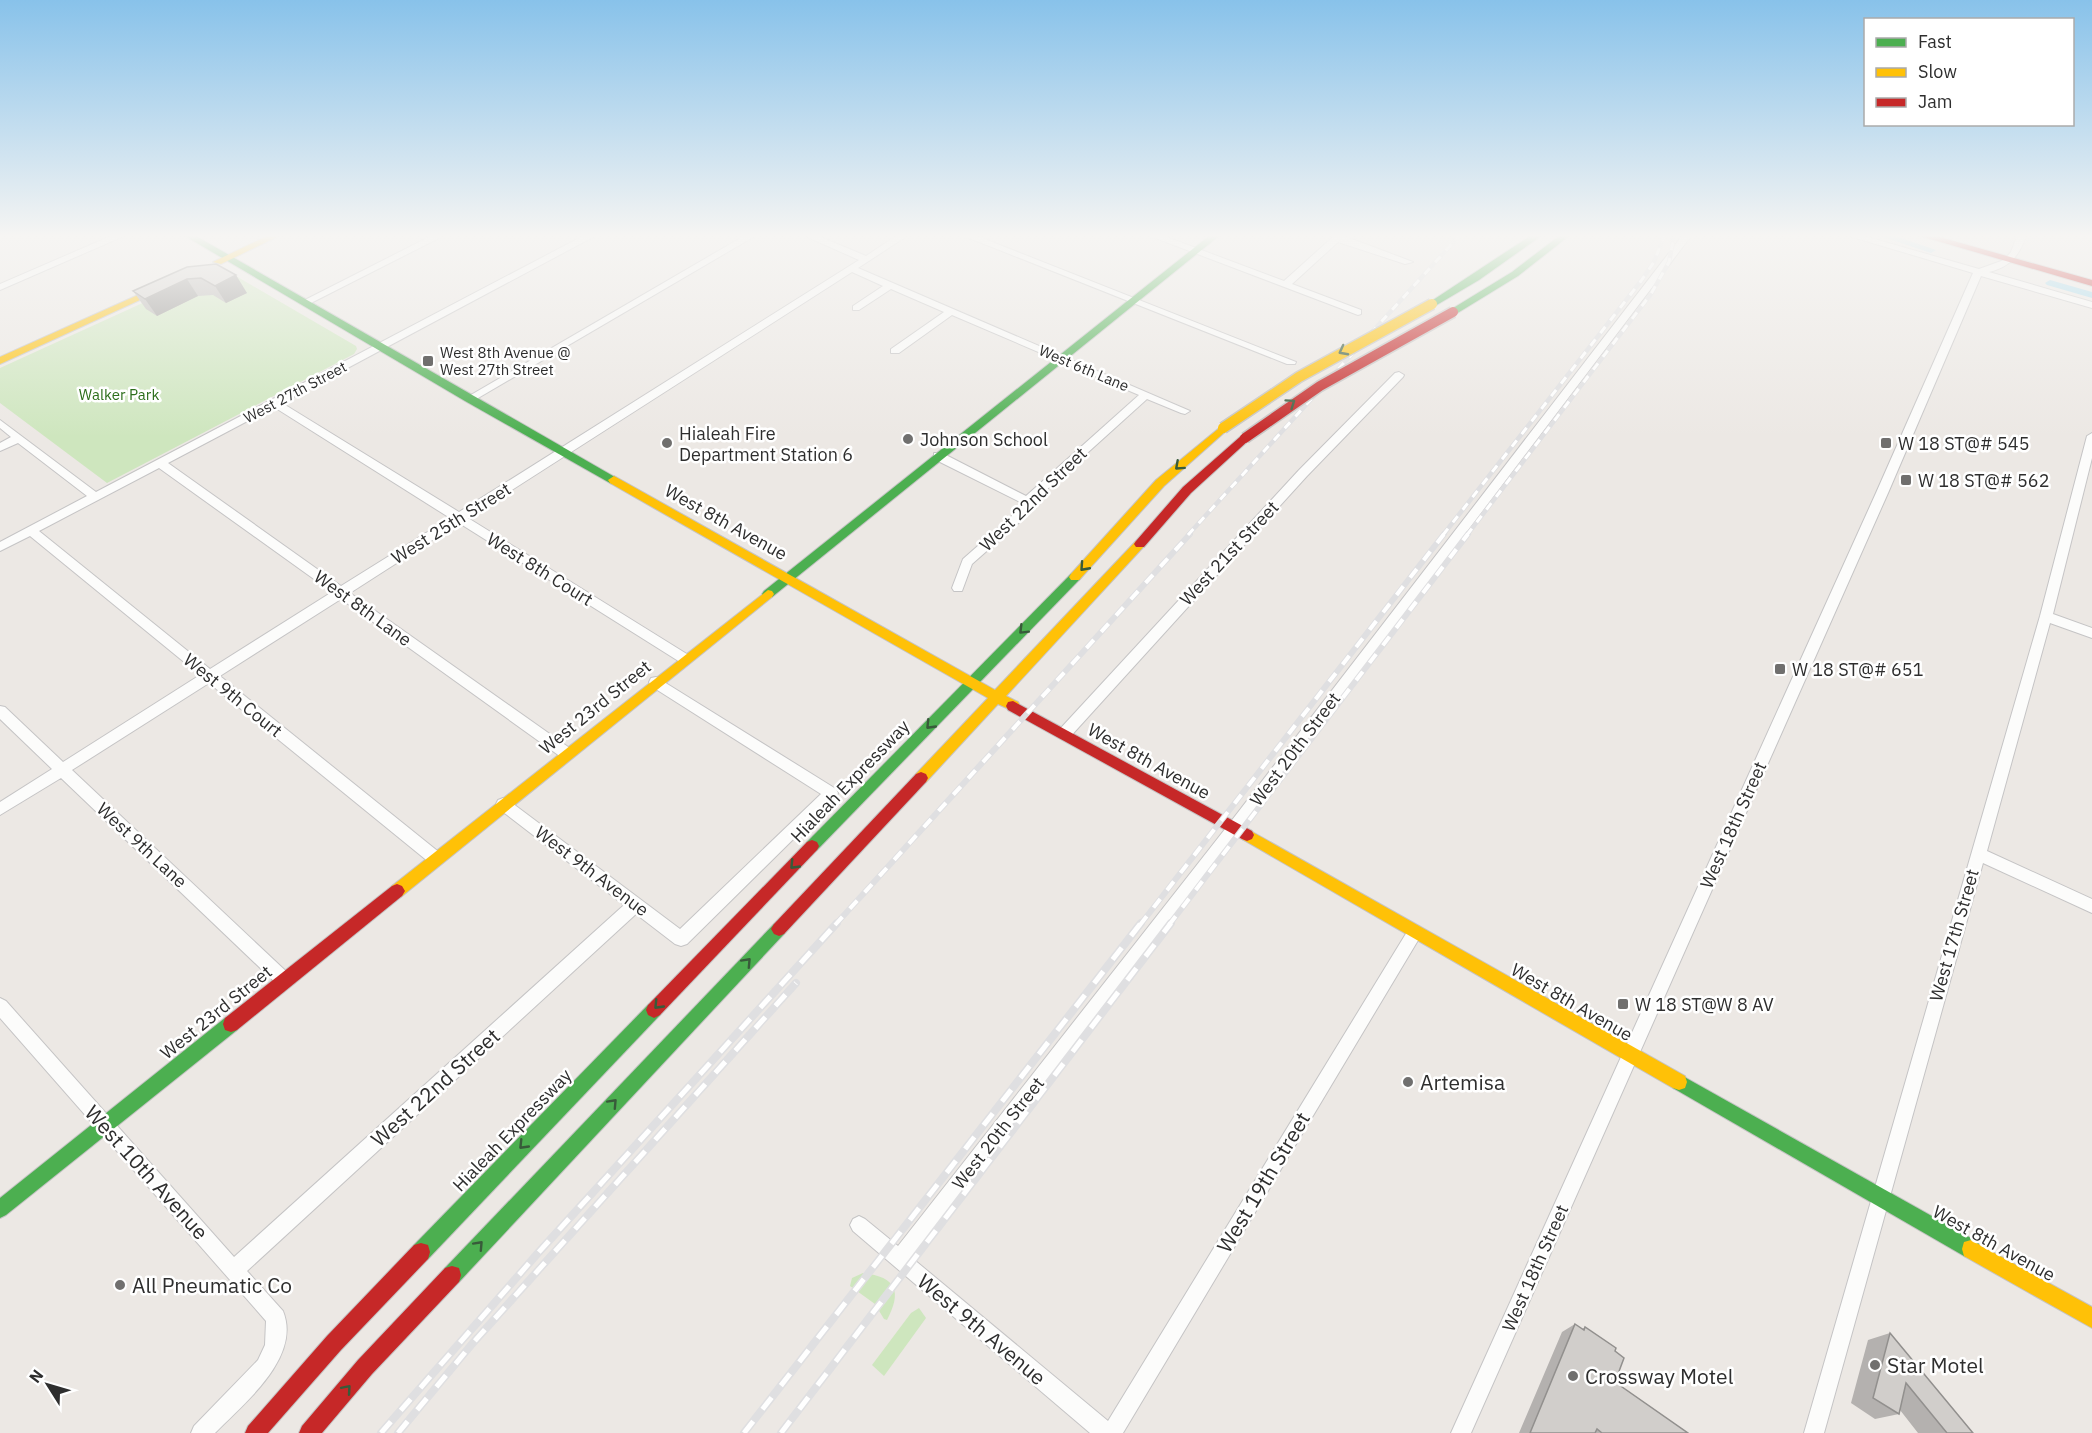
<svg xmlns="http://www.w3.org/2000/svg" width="2092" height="1433" font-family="'IBM Plex Sans',sans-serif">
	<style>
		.green { fill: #cee6be }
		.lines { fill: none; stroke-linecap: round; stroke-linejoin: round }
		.canal { fill: #99d6ec; fill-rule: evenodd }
		.street-casing { stroke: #c5c4c5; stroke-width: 2 }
		.fast-casing { stroke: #c5c4c5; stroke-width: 2 }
		.slow-casing { stroke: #c5c4c5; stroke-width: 2 }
		.jam-casing { stroke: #c5c4c5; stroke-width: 2 }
		.street { fill: #fcfcfb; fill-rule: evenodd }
		.fast { fill: #4caf50; fill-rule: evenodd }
		.slow { fill: #ffc107; fill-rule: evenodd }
		.jam { fill: #c62828; fill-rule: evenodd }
		.rail-far2-casing { stroke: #dfdfe1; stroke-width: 4.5 }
		.rail-far1-casing { stroke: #dfdfe1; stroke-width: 6 }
		.rail-casing { stroke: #dfdfe1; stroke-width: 8 }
		.rail-far2 { stroke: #fff; stroke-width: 3; stroke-dasharray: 8; stroke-linecap: butt }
		.rail-far1 { stroke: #fff; stroke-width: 4; stroke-dasharray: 11; stroke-linecap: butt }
		.rail { stroke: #fff; stroke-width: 5; stroke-dasharray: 15; stroke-linecap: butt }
		.slow-bridge-casing { stroke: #c6c5c4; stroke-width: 13; stroke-linecap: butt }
		.jam-bridge-casing { stroke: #c6c5c4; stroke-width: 13; stroke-linecap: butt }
		.slow-bridge { stroke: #ffc107; stroke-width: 10 }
		.jam-bridge { stroke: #c62828; stroke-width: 10 }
		.wall { fill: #b4b1af }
		.shaded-wall { fill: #92908e }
		.building { fill: #d1cecb; stroke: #92908e; stroke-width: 1.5 }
		.oneway { stroke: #385b3a }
		.poi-dot { fill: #706f6e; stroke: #fff; stroke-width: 2 }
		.labels { text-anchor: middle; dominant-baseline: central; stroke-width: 5; stroke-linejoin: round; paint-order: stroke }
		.far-poi-label { font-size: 15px; fill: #2e2e2e; stroke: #fff; text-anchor: start }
		.far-street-label { font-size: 15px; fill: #2e2e2e; stroke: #fff }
		.far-park-label { font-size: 15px; fill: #2c6e1b; stroke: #fff }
		.poi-label { font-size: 18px; fill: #2e2e2e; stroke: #fff; text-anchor: start }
		.street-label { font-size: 18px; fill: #2e2e2e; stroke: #fff }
		.near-poi-label { font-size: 21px; fill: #2e2e2e; stroke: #fff; text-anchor: start }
		.near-street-label { font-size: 21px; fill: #2e2e2e; stroke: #fff }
	</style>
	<rect width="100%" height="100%" fill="#ece8e4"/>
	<!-- green -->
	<g class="green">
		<path d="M224 269 356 346 357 349 354 354 107 483 0 403V368L215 270Z"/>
		<path d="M863 1273C897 1277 902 1292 887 1320L884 1319 875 1304 850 1286 852 1278Z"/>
		<path d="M919 1308 926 1318 884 1376 872 1365 911 1313Z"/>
	</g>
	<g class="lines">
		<!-- canal -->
		<g class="canal">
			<path d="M1880 236H1895L1936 250 1931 253Z"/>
			<path d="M2050 280 2092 292V298L2047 285 2045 283Z"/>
		</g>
		<defs>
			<g id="street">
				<path d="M111 236H124L0 290V284Z"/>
				<path d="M431 236H443L307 305 299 303Z"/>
				<path d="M583 236H595L282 403 459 512 859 260 805 236H818L866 256 896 236H907L858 268 1190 411 1185 414 1181 413 1147 399 1033 502 1032 511 972 564 962 591H954L952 588 963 559 1022 507V503L934 459V453H942L1026 496 1139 395 952 315 899 353H891V349L944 312 891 289 859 310H853V306L883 286 852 272 468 518 690 656 691 659 690 662H680L459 523 350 593 571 749 573 753 571 757H561L341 599 220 676 440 853 442 858 440 863 435 864 430 863 209 683 72 770 290 975 292 980 290 985 284 987 278 985 61 778 0 815V802L52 769 0 719V706L5 707 63 762 200 675 30 536 0 551V542L87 496 18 443 0 451V443L11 437 0 428V420L96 492ZM274 407 450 518 341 586 168 463ZM159 468 332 592 210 669 39 531Z"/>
				<path d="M744 236H755L473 401 469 402 464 399Z"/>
				<path d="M964 236H977L1296 362 1295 364H1287Z"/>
				<path d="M1150 236H1164L1284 281 1334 236H1344L1413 262 1405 264 1338 242 1292 284 1361 310V314L1358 315Z"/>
				<path d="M1682 236H1691L1239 832 912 1258 1108 1421 1410 927 1415 925 1420 927 1423 932 1420 937 1123 1433H1090L853 1231 850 1225 853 1219 859 1216 865 1219 898 1246 1229 824Z"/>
				<path d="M1849 236H1864L1979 269 2004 260 2011 252 2017 236H2026C2019 256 2010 267 1989 272L2092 302V308L1981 276 1888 493 1471 1433H1451L1876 493 1973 273Z"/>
				<path d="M1399 372 1404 375 1403 377 1307 476 1069 738H1059L1057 734 1059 730 1299 470 1395 373Z"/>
				<path d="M2092 433V458L2053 614 2092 628V638L2050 623 1987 851 2092 899V913L1983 863 1824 1433H1804L2040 616 2087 436Z"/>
				<path d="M656 677 836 789 838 793 836 797 687 944 681 946 675 944 636 914 247 1271 283 1311C302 1358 243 1404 215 1433H191L194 1426 258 1360 265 1345 266 1321 0 1018V998L6 1001 234 1257 624 905 498 808 496 804 498 800 503 798 508 800 680 929 821 794 651 686 649 682 651 678Z"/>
			</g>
			<g id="fast">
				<path d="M185 236H196L620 480 614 484 610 483 465 401Z"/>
				<path d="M1209 236H1219L772 597H764L762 594 764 591Z"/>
				<path d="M1530 236H1541L1479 280 1435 306 1427 304Z"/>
				<path d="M1559 236H1569L1518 276 1456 314H1450V310L1512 272Z"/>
				<path d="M1075 573 1081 577 1079 580 817 850 812 852 807 850 805 846 807 842 1071 574Z"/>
				<path d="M779 922 784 924 787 929 784 934 459 1282 452 1284 445 1282 443 1275 445 1268 774 924Z"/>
				<path d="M654 1002 660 1005 662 1010 660 1015 428 1259 421 1261 414 1259 412 1252 414 1245 648 1005Z"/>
				<path d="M231 1016 237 1018 239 1024 237 1030 6 1215 0 1218V1198L225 1018Z"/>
				<path d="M1679 1074 1978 1242 1980 1249 1978 1256 1971 1258 1964 1256 1673 1088 1671 1082 1673 1076Z"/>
			</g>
			<g id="slow">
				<path d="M267 236H279L221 264 213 262Z"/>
				<path d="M158 286 166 288 0 364V357Z"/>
				<path d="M1223 425 1227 426V430L1164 486 1079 580H1071L1069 577 1071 574 1156 480Z"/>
				<path d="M614 476 995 690 1136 541H1144L1146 544 1006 696 1018 702 1020 706 1018 710 1013 711 998 704 926 782 921 784 916 782 914 778 916 774 988 698 610 483 608 480Z"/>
				<path d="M768 590 772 591 774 594 772 597 402 896 397 898 392 896 389 891 392 886Z"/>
				<path d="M1247 829 1685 1076 1687 1082 1685 1088 1679 1090 1673 1088 1242 839 1240 835 1242 831Z"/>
				<path d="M1971 1240 2092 1307V1328L1964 1256 1962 1249 1964 1242Z"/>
			</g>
			<g id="jam">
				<path d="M1920 236H1936L2092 280V286Z"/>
				<path d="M1245 435 1250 438 1249 440 1191 493 1144 547H1136L1134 544 1136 541 1183 487 1241 436Z"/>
				<path d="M1013 701 1252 831 1254 835 1252 839 1247 841 1242 839 1008 710 1006 706 1008 702Z"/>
				<path d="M921 772 926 774 928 778 926 782 784 934 779 936 774 934 771 929 774 924 916 774Z"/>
				<path d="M812 840 817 842 819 846 817 850 660 1015 654 1018 648 1015 646 1010 648 1005 807 842Z"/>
				<path d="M397 884 402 886 405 891 402 896 237 1030 231 1032 225 1030 223 1024 225 1018 392 886Z"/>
				<path d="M421 1243 428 1245 430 1252 428 1259 341 1350 268 1433H245L248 1426 327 1336 414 1245Z"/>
				<path d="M452 1266 459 1268 461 1275 459 1282 372 1374 322 1433H299L302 1426 358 1360 445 1268Z"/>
			</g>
		</defs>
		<!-- street casing -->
		<use href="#street" class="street-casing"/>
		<!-- fast casing -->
		<use href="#fast" class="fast-casing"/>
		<!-- slow casing -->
		<use href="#slow" class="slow-casing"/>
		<!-- jam casing -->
		<use href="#jam" class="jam-casing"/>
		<!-- street -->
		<use href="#street" class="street"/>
		<!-- fast -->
		<use href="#fast" class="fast"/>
		<!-- slow -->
		<use href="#slow" class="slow"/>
		<!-- jam -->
		<use href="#jam" class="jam"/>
		<defs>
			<g id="rail-far2">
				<path d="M1188 535 1459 236"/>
				<path d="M1443 535 1641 281 1654 262 1664 236"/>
				<path d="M1467 535 1651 294 1669 262 1674 236"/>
			</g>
			<g id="rail-far1">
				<path d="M835 925 1190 534"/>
				<path d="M1140 925 1444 534"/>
				<path d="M1169 925 1468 534"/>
			</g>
			<g id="rail">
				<path d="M381 1433 538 1253 837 923"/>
				<path d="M398 1433 472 1344 796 983"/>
				<path d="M744 1433 1141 923"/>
				<path d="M781 1433 1171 923"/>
			</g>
		</defs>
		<!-- rail-far2 casing -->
		<use href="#rail-far2" class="rail-far2-casing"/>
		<!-- rail-far1 casing -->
		<use href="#rail-far1" class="rail-far1-casing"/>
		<!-- rail casing -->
		<use href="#rail" class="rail-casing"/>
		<!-- rail-far2 -->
		<use href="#rail-far2" class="rail-far2"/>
		<!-- rail-far1 -->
		<use href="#rail-far1" class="rail-far1"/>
		<!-- rail -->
		<use href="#rail" class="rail"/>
		<defs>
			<path id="slow-bridge" d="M1223 428 1299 377 1432 304"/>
			<path id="jam-bridge" d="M1245 438 1320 386 1453 312"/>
		</defs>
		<!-- slow-bridge casing -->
		<use href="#slow-bridge" class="slow-bridge-casing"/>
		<!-- jam-bridge casing -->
		<use href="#jam-bridge" class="jam-bridge-casing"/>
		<!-- slow-bridge -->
		<use href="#slow-bridge" class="slow-bridge"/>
		<!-- jam-bridge -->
		<use href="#jam-bridge" class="jam-bridge"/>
	</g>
	<!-- wall -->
	<g class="wall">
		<path d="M187 267 247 293 226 303 213 295 198 296 157 316 146 309 133 291Z"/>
		<path d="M1575 1324 1582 1329 1585 1327 1615 1351V1382L1688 1433H1519L1562 1332Z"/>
		<path d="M1890 1333 1973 1433H1918L1900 1410 1899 1414 1875 1419 1851 1403 1868 1340Z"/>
	</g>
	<!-- shaded-wall -->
	<g class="shaded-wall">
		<path d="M236 275 247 293 226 303 215 286Z"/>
		<path d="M187 279 198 296 157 316 145 299Z"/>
	</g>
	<!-- building -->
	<g class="building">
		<path d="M216 264 236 275 215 286 201 278 187 279 145 299 133 291 187 267Z"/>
		<path d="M1575 1324 1584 1330 1585 1327 1616 1348 1615 1351 1624 1358 1615 1382 1688 1433H1602L1597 1429 1595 1433H1530Z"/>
		<path d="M1890 1333 1973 1433H1947L1906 1383 1899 1414 1873 1398Z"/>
	</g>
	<!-- one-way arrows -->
	<defs><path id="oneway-chevron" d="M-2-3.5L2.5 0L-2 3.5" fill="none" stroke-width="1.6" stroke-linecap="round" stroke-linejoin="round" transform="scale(1.5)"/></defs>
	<g class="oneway">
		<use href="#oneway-chevron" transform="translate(1343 351) rotate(152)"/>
		<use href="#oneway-chevron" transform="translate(1291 403) rotate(-35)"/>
		<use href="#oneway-chevron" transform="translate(1179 466) rotate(138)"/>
		<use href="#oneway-chevron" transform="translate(1084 567) rotate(132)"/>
		<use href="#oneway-chevron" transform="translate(1023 630) rotate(135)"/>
		<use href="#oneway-chevron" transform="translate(930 725) rotate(134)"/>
		<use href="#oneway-chevron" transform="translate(794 865) rotate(134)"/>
		<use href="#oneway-chevron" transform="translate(747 962) rotate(-47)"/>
		<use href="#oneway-chevron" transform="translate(658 1005) rotate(134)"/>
		<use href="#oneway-chevron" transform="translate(613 1103) rotate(-47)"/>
		<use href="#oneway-chevron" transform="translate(523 1145) rotate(134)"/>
		<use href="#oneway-chevron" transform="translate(479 1245) rotate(-47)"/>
		<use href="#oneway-chevron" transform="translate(347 1389) rotate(-49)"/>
	</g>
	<!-- sky -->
	<linearGradient id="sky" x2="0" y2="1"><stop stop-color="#88c2ea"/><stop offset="0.54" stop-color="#f6f5f3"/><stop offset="1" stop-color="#f6f5f3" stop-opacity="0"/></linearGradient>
	<rect width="2092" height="437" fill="url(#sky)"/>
	<!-- markers -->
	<g class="poi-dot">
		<rect x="422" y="355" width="12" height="12" rx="3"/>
		<circle cx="908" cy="439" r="6"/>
		<circle cx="667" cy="443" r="6"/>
		<rect x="1880" y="437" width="12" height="12" rx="3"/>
		<rect x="1900" y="474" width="12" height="12" rx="3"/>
		<rect x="1774" y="663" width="12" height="12" rx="3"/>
		<rect x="1617" y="998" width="12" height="12" rx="3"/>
		<circle cx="1408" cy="1082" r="6"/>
		<circle cx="120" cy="1285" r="6"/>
		<circle cx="1875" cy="1365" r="6"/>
		<circle cx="1573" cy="1376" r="6"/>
	</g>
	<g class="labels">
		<!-- far-poi labels -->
		<g class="far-poi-label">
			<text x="440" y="352">West 8th Avenue @<tspan x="440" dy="17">West 27th Street</tspan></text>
		</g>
		<!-- far-street labels -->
		<g class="far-street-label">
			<text transform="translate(1084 368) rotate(23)">West 6th Lane</text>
			<text transform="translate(295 392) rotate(-28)">West 27th Street</text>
		</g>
		<!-- far-park labels -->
		<g class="far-park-label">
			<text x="119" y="394">Walker Park</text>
		</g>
		<!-- poi labels -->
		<g class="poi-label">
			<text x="679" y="433">Hialeah Fire<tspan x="679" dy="21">Department Station 6</tspan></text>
			<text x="920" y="439">Johnson School</text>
			<text x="1898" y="443">W 18 ST@# 545</text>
			<text x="1918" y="480">W 18 ST@# 562</text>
			<text x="1792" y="669">W 18 ST@# 651</text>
			<text x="1635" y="1004">W 18 ST@W 8 AV</text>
		</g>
		<!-- street labels -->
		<g class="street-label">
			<text transform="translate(1033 499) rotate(-44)">West 22nd Street</text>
			<text transform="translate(726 522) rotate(29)">West 8th Avenue</text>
			<text transform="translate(451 523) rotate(-32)">West 25th Street</text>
			<text transform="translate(1229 553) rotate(-47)">West 21st Street</text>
			<text transform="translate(540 569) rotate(32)">West 8th Court</text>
			<text transform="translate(363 608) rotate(36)">West 8th Lane</text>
			<text transform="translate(233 695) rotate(39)">West 9th Court</text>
			<text transform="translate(595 707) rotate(-39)">West 23rd Street</text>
			<text transform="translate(1295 749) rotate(-53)">West 20th Street</text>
			<text transform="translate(1149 761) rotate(29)">West 8th Avenue</text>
			<text transform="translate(850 781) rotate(-46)">Hialeah Expressway</text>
			<text transform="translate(1733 825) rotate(-66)">West 18th Street</text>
			<text transform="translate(142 845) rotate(43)">West 9th Lane</text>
			<text transform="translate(592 871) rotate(37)">West 9th Avenue</text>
			<text transform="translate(1954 935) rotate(-74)">West 17th Street</text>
			<text transform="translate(1572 1002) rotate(30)">West 8th Avenue</text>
			<text transform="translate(216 1012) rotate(-39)">West 23rd Street</text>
			<text transform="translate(512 1130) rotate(-46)">Hialeah Expressway</text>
			<text transform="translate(998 1133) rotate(-52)">West 20th Street</text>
			<text transform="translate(1994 1243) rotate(29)">West 8th Avenue</text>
			<text transform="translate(1535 1268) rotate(-66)">West 18th Street</text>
		</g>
		<!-- near-poi labels -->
		<g class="near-poi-label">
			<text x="1420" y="1082">Artemisa</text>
			<text x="132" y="1285">All Pneumatic Co</text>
			<text x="1887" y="1365">Star Motel</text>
			<text x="1585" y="1376">Crossway Motel</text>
		</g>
		<!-- near-street labels -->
		<g class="near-street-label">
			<text transform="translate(435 1087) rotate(-42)">West 22nd Street</text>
			<text transform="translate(147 1172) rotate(48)">West 10th Avenue</text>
			<text transform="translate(1263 1182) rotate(-59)">West 19th Street</text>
			<text transform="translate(982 1329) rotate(40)">West 9th Avenue</text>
		</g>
	</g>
	<!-- legend -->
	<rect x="1864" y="18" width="210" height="108" fill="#ffffff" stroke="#ababab" stroke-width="1.5"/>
	<rect x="1876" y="38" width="30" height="9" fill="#4caf50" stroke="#ababab" stroke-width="1.5"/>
	<text x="1918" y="48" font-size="18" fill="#2e2e2e">Fast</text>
	<rect x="1876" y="68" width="30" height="9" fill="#ffc107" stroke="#ababab" stroke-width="1.5"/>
	<text x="1918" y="78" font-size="18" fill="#2e2e2e">Slow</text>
	<rect x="1876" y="98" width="30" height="9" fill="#c62828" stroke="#ababab" stroke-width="1.5"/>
	<text x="1918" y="108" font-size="18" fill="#2e2e2e">Jam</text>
	<!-- north arrow -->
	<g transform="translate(48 1385) rotate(307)" stroke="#ffffff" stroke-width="4.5" paint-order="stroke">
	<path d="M0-4.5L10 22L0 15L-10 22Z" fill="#2e2e2e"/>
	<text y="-9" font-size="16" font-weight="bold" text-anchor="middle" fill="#2e2e2e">N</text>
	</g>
</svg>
